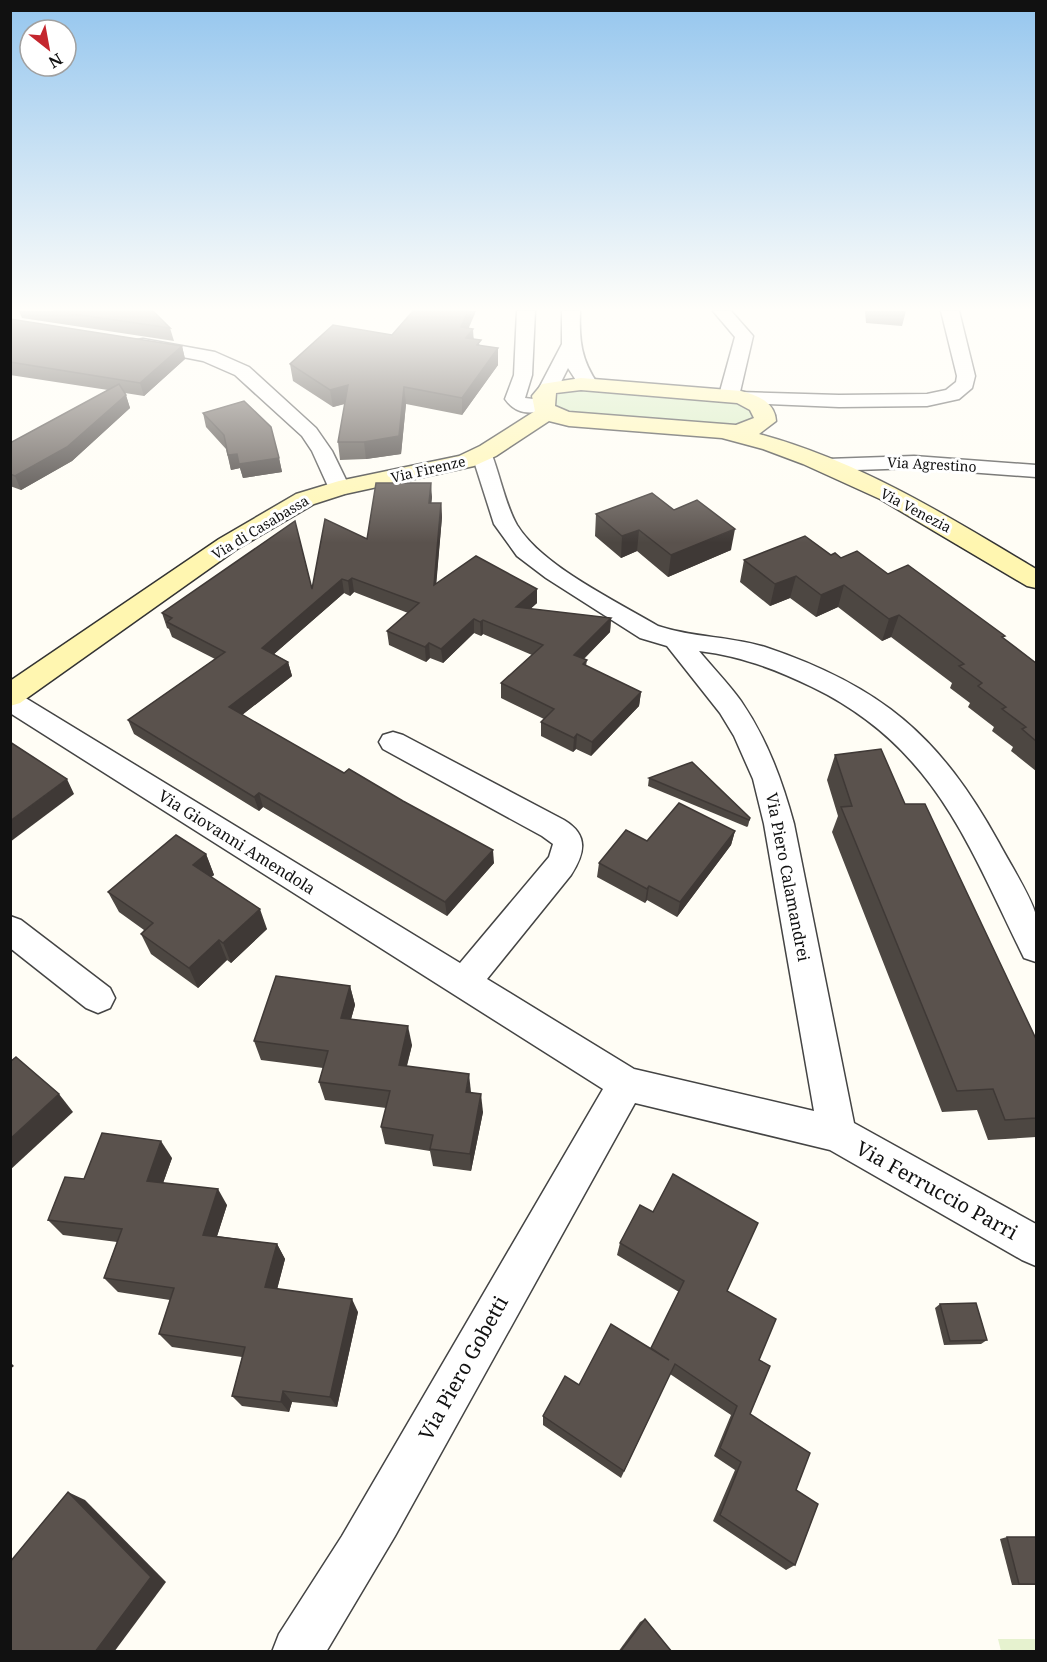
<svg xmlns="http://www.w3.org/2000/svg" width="1047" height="1662" font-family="'Noto Serif',serif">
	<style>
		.green { fill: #d5ebbd }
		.pitch { fill: #e6f2cf }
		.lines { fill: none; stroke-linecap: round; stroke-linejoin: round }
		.street-casing { stroke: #444; stroke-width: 3 }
		.secondary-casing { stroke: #333; stroke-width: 3 }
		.street { fill: #fff; fill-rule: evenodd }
		.secondary { fill: #fff6b0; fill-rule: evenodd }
		.wall { fill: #4d4742 }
		.shaded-wall { fill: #3f3936 }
		.building { fill: #5a524d; stroke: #3f3936; stroke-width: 1.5 }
		.labels { text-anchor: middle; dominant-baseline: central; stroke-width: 6; stroke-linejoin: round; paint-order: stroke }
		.far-street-label { font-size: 14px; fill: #111; stroke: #fff }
		.street-label { font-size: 16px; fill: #111; stroke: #fff }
		.near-street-label { font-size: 20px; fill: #111; stroke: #fff }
	</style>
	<rect width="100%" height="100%" fill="#fffdf5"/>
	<!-- green -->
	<path class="green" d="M572 389 727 399 747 404 755 417 750 421 734 426 566 412 557 408 555 404 557 395Z"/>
	<!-- pitch -->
	<path class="pitch" d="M998 1639H1036V1651H1001Z"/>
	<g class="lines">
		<defs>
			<g id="street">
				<path d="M517 311H535L532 375 525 398 550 401 553 405 550 409C532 414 517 416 505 399L514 375Z"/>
				<path d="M562 311H580C579 340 581 360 598 384L595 388H581L568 368 556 392H542L539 388 562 344Z"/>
				<path d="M713 311H731L753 336 740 392 839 395 927 394 946 390 956 382 957 376 941 311H959L975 376 972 388 959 399 927 406 839 407 741 403 722 399 719 395 735 337Z"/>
				<path d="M143 339 215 352 249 367 316 428 332 451 350 488 347 493 339 495 331 493 312 451 302 436 235 375 203 361 137 348 134 344 137 340Z"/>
				<path d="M482 449 489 451 492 455C500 476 506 506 517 525 542 566 616 601 658 626 693 638 730 636 765 647 881 686 940 736 999 843 1008 860 1033 900 1036 916 1040 930 1036 948 1036 962L1024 958C968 844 934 746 812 687 775 669 740 656 699 651 713 668 729 684 741 701 767 739 782 780 794 824L854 1123 1036 1224V1266L1022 1260 830 1150 635 1103 395 1536 326 1652H272L279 1634 342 1536 603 1089 10 713V691L19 694 460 963 549 857 553 844 542 836 383 749 379 742 383 735 393 732 403 735 564 820C589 835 585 853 571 875L487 979 634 1069 814 1111 764 824 753 779 734 736 720 713 667 646 640 638 546 578 517 556 494 524 472 455 475 451Z"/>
				<path d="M914 456 1036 465V477L914 468 827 471 820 469 816 465 820 461 827 459Z"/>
				<path d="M10 916 21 920 110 988 115 998 110 1008 98 1013 86 1008 10 948Z"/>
			</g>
			<path id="secondary" d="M581 378 741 391C757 395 775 402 776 421L759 434C859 461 948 516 1036 569V588L1027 586 880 499 803 464 763 449 722 438 569 426 549 421 496 456 474 466 345 494 314 504 237 549 20 703 10 706V681L219 539 296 494 339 481 459 456 480 446 535 411 532 396 542 384ZM581 390 737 403 750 410 754 418 736 425 569 412 555 406 556 393Z"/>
		</defs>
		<!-- street casing -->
		<use href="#street" class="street-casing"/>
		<!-- secondary casing -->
		<use href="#secondary" class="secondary-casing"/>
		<!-- street -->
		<use href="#street" class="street"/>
		<!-- secondary -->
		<use href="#secondary" class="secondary"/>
	</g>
	<!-- wall -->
	<g class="wall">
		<path d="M19 311H153L170 328 174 341 22 318Z"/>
		<path d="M865 311H906L902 326 866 323Z"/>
		<path d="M10 319 182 346 185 359 144 396 125 393 130 408 72 461 21 490 10 486V442H12L108 390 10 375Z"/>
		<path d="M469 328 474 339 481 346 498 348V365L462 415 406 404 401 454 366 459 340 460 338 442 345 404 333 407 293 381 290 364 392 335Z"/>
		<path d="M203 413 279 458 282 472 243 478 240 468 231 470 226 449 206 427Z"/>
		<path d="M432 497 431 503H441L442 517 436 583 537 589V603L530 609 611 618 610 632 584 659 587 660 586 666 641 692 639 706 591 756 576 749 573 752 541 736V722L544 719 501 698V683L532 655 483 634 481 636 474 633 443 663 430 658 426 662 389 645 387 631 408 613 354 592 350 596 344 593 274 654 288 662 292 676 242 715 494 863 447 916 263 807 259 811 134 734 128 720 215 659 172 637 169 629 167 628 162 613 312 589 367 539Z"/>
		<path d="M674 510 731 550 668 577 637 551 621 558 595 536 596 514Z"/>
		<path d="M831 555 888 574 1003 638 1036 663V771L1011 751 1013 747 992 731 994 727 968 707 970 703 950 688 952 683 891 637 882 641 838 607 816 617 790 598 770 606 740 582 744 560Z"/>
		<path d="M835 755 905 804 1036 1039V1137L988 1140 977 1110 942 1112 832 832 838 816 827 780Z"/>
		<path d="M649 778 750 818 748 826 747 827 648 786Z"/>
		<path d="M735 831 731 845 677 917 647 900 645 903 597 877 599 863 647 841Z"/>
		<path d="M206 854 214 875 211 877 267 929 231 963 227 960 198 988 151 954 141 934 144 930 119 912 108 892Z"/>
		<path d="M350 986 355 1005 351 1019 412 1045 407 1066 471 1093 483 1112 471 1171 433 1166 430 1151 385 1144 381 1127 386 1108 325 1100 319 1082 323 1068 261 1060 254 1041Z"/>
		<path d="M172 1158 163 1183 227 1205 217 1236 277 1244 285 1259 277 1289 358 1312 337 1407 292 1402 289 1412 242 1406 232 1396 242 1357 172 1347 159 1334 170 1300 118 1292 104 1278 117 1242 63 1235 48 1220 84 1179Z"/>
		<path d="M620 1243 727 1291 759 1360 750 1414 796 1490 795 1565 786 1570 713 1521 735 1470 714 1456 731 1415 670 1374 621 1478 543 1425V1416L579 1385 651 1349 679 1292 617 1255Z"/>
		<path d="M940 1304 987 1340 981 1344 944 1345 935 1308Z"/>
		<path d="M1007 1537H1036V1585H1012L1000 1539Z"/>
		<path d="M645 1619 672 1652H618L640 1622Z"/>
	</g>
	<!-- shaded-wall -->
	<g class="shaded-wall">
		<path d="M468 311H476L462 344 461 327Z"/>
		<path d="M473 329 474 345 466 338Z"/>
		<path d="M182 346 185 359 144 396 140 383Z"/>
		<path d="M498 348V365L462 415V398Z"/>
		<path d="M348 385 350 402 333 407 330 390Z"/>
		<path d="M404 387 406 404 401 454 366 459 364 442Z"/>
		<path d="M126 395 130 408 72 461 21 490 15 476Z"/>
		<path d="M237 454 279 458 282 472 243 478 240 468 231 470 228 455Z"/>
		<path d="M431 483 432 497 430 517 429 503Z"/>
		<path d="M441 503 442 517 435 599 434 585Z"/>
		<path d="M735 529 731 550 668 577 671 555Z"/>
		<path d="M639 530 637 551 621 558 622 536Z"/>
		<path d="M796 576 790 598 770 606 775 584Z"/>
		<path d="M352 578 354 592 350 596 348 581Z"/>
		<path d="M342 579 344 593 265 662 262 648Z"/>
		<path d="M844 585 838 607 816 617 821 595Z"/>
		<path d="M537 589V603L516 622V607Z"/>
		<path d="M899 615 891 637 882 641 889 619Z"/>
		<path d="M611 618 610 632 573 669 574 655Z"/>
		<path d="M474 619V633L443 663 441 649Z"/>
		<path d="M483 620V634L481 636 480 622Z"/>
		<path d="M429 643 430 658 426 662 425 647Z"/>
		<path d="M288 662 292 676 233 722 229 707Z"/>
		<path d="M641 692 639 706 591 756 592 742Z"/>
		<path d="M577 734 576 749 573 752 574 738Z"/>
		<path d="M67 779 74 794 10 842V821Z"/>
		<path d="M259 793 263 807 259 811 254 797Z"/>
		<path d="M735 831 731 845 677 917 680 902Z"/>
		<path d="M493 850 494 863 447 916 445 902Z"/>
		<path d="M206 854 214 875 201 885 193 865Z"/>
		<path d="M649 886 647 900 645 903 647 889Z"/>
		<path d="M260 909 267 929 231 963 223 943Z"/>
		<path d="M219 940 227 960 198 988 189 968Z"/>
		<path d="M350 986 355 1005 346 1037 341 1018Z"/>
		<path d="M408 1026 412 1045 402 1083 399 1065Z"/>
		<path d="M469 1074 471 1092 467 1110 466 1092Z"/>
		<path d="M59 1094 73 1112 10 1170V1139Z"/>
		<path d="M481 1094 483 1112 471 1171 470 1154Z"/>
		<path d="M161 1141 172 1158 158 1197 147 1181Z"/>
		<path d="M218 1189 227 1205 213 1249 203 1235Z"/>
		<path d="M277 1244 285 1259 274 1301 265 1287Z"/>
		<path d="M352 1299 358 1312 337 1407 330 1397Z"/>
		<path d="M10 1362 14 1366 10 1369Z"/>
		<path d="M283 1391 292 1402 289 1412 281 1402Z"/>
		<path d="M68 1492 85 1500 166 1582 114 1652H95Z"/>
	</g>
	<!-- building -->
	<g class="building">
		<path d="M53 311H153L170 328Z"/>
		<path d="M413 311H468L461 327 473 329 466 338 481 340 477 345 498 348 462 398 404 387 399 436 364 442H338L348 385 330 390 290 364 333 325 392 335Z"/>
		<path d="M10 319 182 346 140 383 10 362Z"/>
		<path d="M119 384 126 395 67 447 15 476 10 474V442H12Z"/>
		<path d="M244 401 271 427 279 458 239 464 237 454 228 455 224 435 203 413Z"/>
		<path d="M376 483H431L429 503H441L434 585 476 556 537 589 516 607 611 618 574 655 587 660 583 664 641 692 592 742 577 734 574 738 541 722 554 709 501 683 543 645 483 620 480 622 474 619 441 649 429 643 425 647 387 631 419 603 352 578 348 581 342 579 262 648 288 662 229 707 344 773 349 769 403 801 493 850 445 902 259 793 254 797 128 720 225 652 167 622 172 618 162 613 295 521 312 589 325 519 367 539Z"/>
		<path d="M652 493 674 510 697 500 735 529 671 555 639 530 622 536 596 514Z"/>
		<path d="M805 536 831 555 835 553 841 558 857 551 888 574 908 565 1005 636 1002 637 1036 663V741L1022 729 1026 727 1002 709 1006 707 978 686 982 683 959 666 964 664 899 615 889 619 844 585 821 595 796 576 775 584 744 560Z"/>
		<path d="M10 742 67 779 10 821Z"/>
		<path d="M881 749 905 804H925L1036 1039V1118L1005 1120 993 1089 957 1091 841 807 852 806 835 755Z"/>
		<path d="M692 762 750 818 749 820 649 778Z"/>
		<path d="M679 803 735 831 680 902 649 886 647 889 599 863 626 830 647 841Z"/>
		<path d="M176 835 206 854 193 865 260 909 223 943 219 940 189 968 141 934 153 923 108 892Z"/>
		<path d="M276 976 350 986 341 1018 408 1026 399 1065 469 1074 466 1092 481 1094 470 1154 430 1149 433 1135 381 1127 390 1091 319 1082 328 1051 254 1041Z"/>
		<path d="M16 1057 59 1094 10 1139V1062Z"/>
		<path d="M102 1133 161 1141 147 1181 218 1189 203 1235 277 1244 265 1287 352 1299 330 1397 283 1391 281 1402 232 1396 245 1347 159 1334 174 1288 104 1278 122 1229 48 1220 65 1177 84 1179Z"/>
		<path d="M673 1174 758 1223 727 1291 776 1319 759 1360 770 1366 750 1414 810 1453 796 1490 818 1504 795 1565 720 1515 741 1462 720 1448 737 1406 675 1364 624 1471 543 1416 565 1376 579 1385 611 1324 669 1360 651 1348 684 1281 620 1243 640 1205 653 1212Z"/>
		<path d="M976 1303 987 1340 950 1341 940 1304Z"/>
		<path d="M68 1492 151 1577 95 1652H10V1562Z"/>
		<path d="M1007 1537H1036V1584H1019Z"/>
		<path d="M645 1619 672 1652H620Z"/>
	</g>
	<!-- sky -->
	<linearGradient id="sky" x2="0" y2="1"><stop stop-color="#95c6ee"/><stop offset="0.57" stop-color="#fffefa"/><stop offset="1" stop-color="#fffefa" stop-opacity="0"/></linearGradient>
	<rect width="1047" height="543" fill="url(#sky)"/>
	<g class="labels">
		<!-- far-street labels -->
		<g class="far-street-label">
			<text transform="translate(932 464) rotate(3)">Via Agrestino</text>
			<text transform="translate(428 469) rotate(-13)">Via Firenze</text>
			<text transform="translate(916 510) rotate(28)">Via Venezia</text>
			<text transform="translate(260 527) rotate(-31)">Via di Casabassa</text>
		</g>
		<!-- street labels -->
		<g class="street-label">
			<text transform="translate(237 842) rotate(32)">Via Giovanni Amendola</text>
			<text transform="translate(788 877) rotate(79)">Via Piero Calamandrei</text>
		</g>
		<!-- near-street labels -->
		<g class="near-street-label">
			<text transform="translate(937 1190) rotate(29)">Via Ferruccio Parri</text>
			<text transform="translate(463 1368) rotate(-61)">Via Piero Gobetti</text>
		</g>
	</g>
	<!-- border -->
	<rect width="1047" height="1662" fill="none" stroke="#111111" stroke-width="24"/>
	<!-- north arrow -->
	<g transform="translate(48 48) rotate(149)"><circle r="28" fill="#ffffff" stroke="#a0a0a0" stroke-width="1.5"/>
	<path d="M0-4.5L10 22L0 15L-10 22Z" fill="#c4262e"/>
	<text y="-9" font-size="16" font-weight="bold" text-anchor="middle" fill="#111111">N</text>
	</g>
</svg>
